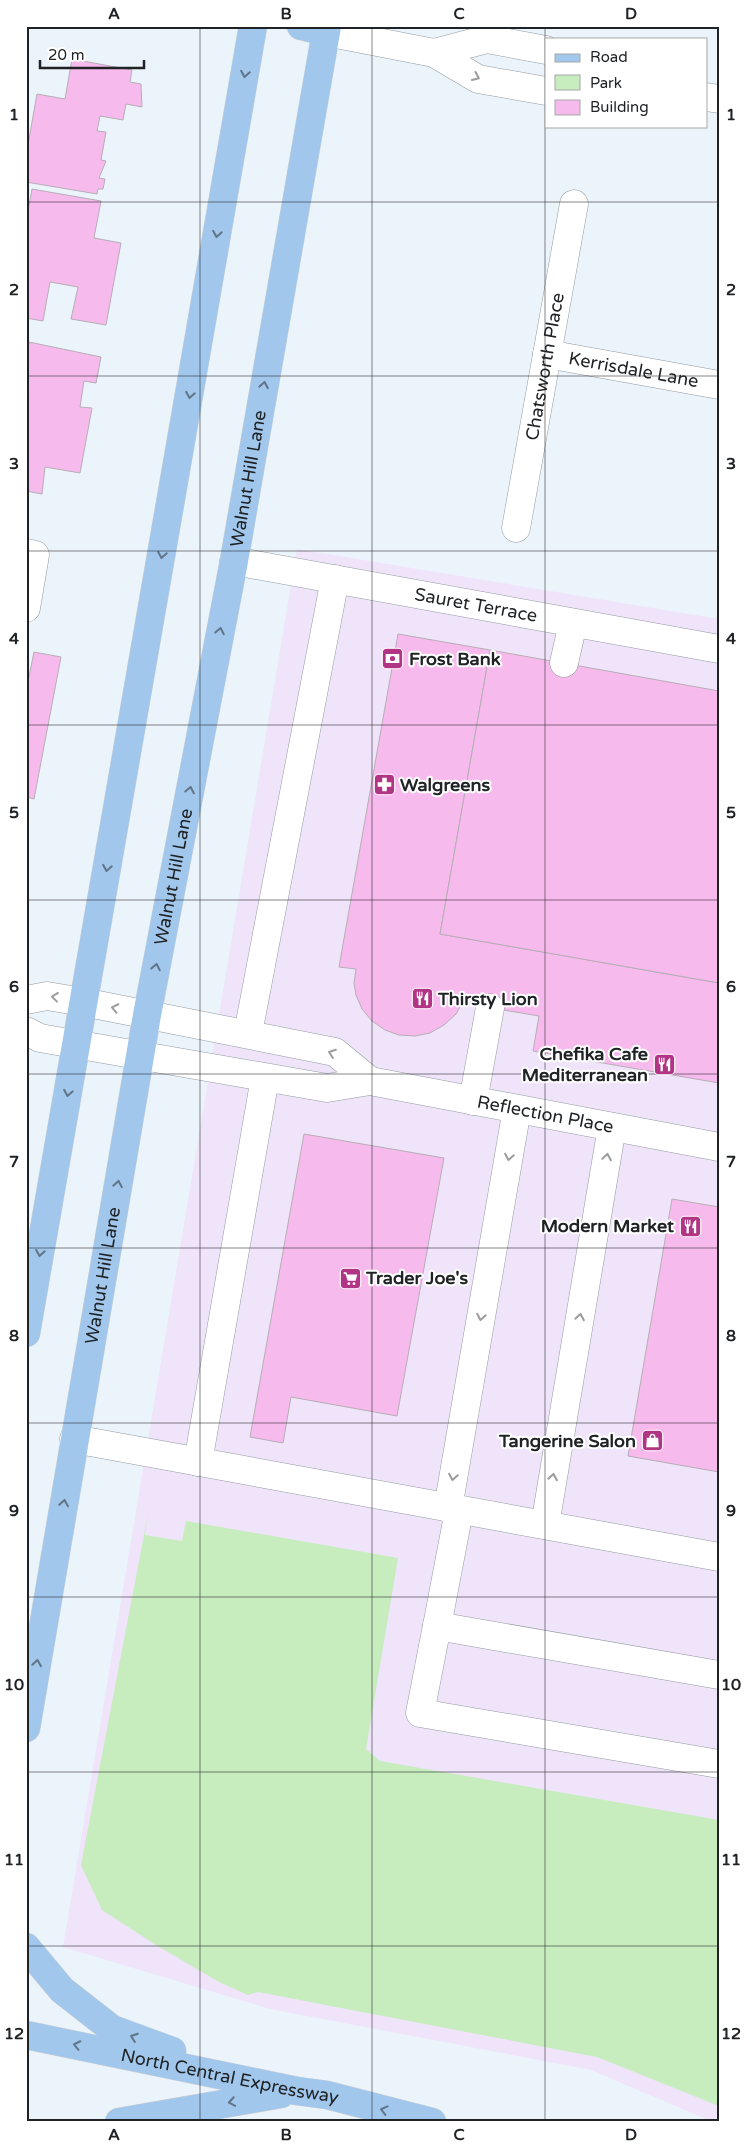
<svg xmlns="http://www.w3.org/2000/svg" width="745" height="2148" font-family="'Varela Round',sans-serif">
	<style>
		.commercial { fill: #efe4f9 }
		.green { fill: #c7ecbe }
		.building { fill: #f7baed; stroke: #b6aeb5 }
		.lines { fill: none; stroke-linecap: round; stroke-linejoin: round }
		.minor-casing { stroke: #939ba1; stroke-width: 29 }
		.major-casing { stroke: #d2d3d3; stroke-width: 29 }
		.minor { stroke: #fff; stroke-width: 28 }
		.major { stroke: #a2c7ec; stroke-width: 28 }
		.oneway { stroke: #617588 }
		.oneway2 { stroke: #9b9c9d }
		.grid { fill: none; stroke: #202325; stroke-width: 1; stroke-opacity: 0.55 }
		.labels { text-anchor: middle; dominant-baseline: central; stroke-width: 4; stroke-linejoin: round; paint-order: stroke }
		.street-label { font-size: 18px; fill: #202325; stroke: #fff }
		.poi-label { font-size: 18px; font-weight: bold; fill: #202325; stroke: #fff; text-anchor: start }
		.neatline { fill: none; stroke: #202325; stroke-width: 2 }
		.grid-label { font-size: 16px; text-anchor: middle; font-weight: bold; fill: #202325 }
	</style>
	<rect width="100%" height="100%" fill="#ecf4fb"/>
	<!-- commercial -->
	<path class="commercial" d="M297 549 719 619V2122H713L591 2070 270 2009 63 1947Z"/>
	<!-- green -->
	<path class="green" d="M148 1514 145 1535 182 1541 186 1521 398 1558 366 1749 380 1761 719 1820V2106L597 2057 258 1992 248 1995 219 1982 156 1945 102 1910 81 1865Z"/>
	<!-- building -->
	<g class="building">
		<path d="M72 59 132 70 130 82 141 84 142 107 126 104 123 120 100 116 97 131 106 132 101 160 106 161 99 178 105 179 103 189H98L97 194 26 182V156L37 94 65 99Z"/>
		<path d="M32 189 101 201 94 238 121 243 106 325 71 319 78 287 50 282 43 321 26 318V221Z"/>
		<path d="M29 342 101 357 96 383 84 381 80 407 92 408 80 473 45 467 42 494 26 491V412L29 397H26V359Z"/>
		<path d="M398 634 490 650 440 934 719 983V1083L533 1051 539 1016 462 1003 456 1014 444 1025 430 1033 415 1036 399 1035 385 1030 372 1021 362 1009 356 995 354 983 356 969 339 967Z"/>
		<path d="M490 650 719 691V983L440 934Z"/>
		<path d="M34 652 61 657 34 799 26 797V691Z"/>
		<path d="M304 1134 444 1158 397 1416 291 1397 283 1443 250 1437Z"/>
		<path d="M672 1199 719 1207V1472L628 1456Z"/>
	</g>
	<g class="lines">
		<defs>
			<g id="minor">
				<path d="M326 32 434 53 478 79 546 91"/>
				<path d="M434 53 487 39 546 50"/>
				<path d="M706 97 719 99"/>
				<path id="s1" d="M547 354 719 385"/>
				<path id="s2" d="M516 528 574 204"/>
				<path d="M26 553 35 555 26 608"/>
				<path id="s3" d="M234 561 719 649"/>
				<path d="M564 663 573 623"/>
				<path d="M26 1000 47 996 83 1002 335 1052 370 1081"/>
				<path id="s4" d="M26 1031 40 1038 327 1088 370 1081 719 1147"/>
				<path d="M248 1033 335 579"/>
				<path d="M473 1101 490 1008"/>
				<path d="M74 1439 719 1557"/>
				<path d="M198 1462 265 1078"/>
				<path d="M448 1508 517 1109"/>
				<path d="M545 1525 612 1127"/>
				<path d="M437 1626 459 1511"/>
				<path d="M719 1675 437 1626 420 1713 719 1764"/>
			</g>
			<g id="major">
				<path d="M301 26 326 32"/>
				<path d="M26 1333 253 26"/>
				<path id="s5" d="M26 1728 147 1015 234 561 327 26"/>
				<path d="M26 1947 62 1990 112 2029 172 2051"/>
				<path id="s6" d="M26 2035 297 2091 327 2095 432 2122"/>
				<path d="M119 2122 281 2094"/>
			</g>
		</defs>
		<!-- minor casing -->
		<use href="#minor" class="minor-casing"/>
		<!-- major casing -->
		<use href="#major" class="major-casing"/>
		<!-- minor -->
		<use href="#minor" class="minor"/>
		<!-- major -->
		<use href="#major" class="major"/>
	</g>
	<!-- one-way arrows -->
	<defs><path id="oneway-chevron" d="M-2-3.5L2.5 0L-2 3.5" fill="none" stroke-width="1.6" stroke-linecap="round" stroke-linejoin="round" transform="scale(1.25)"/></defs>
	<g class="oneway">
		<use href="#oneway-chevron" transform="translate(245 74) rotate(100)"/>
		<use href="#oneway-chevron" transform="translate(217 234) rotate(100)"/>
		<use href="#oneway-chevron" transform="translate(264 385) rotate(-80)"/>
		<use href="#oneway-chevron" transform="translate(190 395) rotate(100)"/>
		<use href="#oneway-chevron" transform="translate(162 555) rotate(100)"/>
		<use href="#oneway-chevron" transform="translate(220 631) rotate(-79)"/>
		<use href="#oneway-chevron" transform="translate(190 790) rotate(-79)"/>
		<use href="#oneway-chevron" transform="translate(107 868) rotate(100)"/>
		<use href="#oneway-chevron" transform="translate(156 967) rotate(-79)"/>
		<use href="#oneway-chevron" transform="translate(68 1093) rotate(100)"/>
		<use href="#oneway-chevron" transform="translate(118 1184) rotate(-80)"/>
		<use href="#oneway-chevron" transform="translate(40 1253) rotate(100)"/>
		<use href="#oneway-chevron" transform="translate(64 1503) rotate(-81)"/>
		<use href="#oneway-chevron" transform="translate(37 1663) rotate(-81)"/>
		<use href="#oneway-chevron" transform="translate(134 2037) rotate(-160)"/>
		<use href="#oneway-chevron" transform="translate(77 2045) rotate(-168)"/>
		<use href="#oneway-chevron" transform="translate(232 2102) rotate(170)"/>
		<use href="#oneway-chevron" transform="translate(384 2110) rotate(-166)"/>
	</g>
	<g class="oneway2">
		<use href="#oneway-chevron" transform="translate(476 77) rotate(24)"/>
		<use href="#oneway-chevron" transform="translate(55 997) rotate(-173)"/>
		<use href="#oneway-chevron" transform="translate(115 1008) rotate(-168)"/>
		<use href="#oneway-chevron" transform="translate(332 1053) rotate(-160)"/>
		<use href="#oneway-chevron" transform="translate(509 1157) rotate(100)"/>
		<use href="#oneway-chevron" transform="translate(607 1157) rotate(-81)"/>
		<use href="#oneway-chevron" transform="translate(481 1317) rotate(100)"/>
		<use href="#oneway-chevron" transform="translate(580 1317) rotate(-80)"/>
		<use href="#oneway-chevron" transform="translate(453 1477) rotate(100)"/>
		<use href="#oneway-chevron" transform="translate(553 1477) rotate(-80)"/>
	</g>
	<!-- grid -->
	<path class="grid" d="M200 26V2122M372 26V2122M545 26V2122M26 202H719M26 376H719M26 551H719M26 725H719M26 900H719M26 1074H719M26 1248H719M26 1423H719M26 1597H719M26 1772H719M26 1946H719"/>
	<!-- icons -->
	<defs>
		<symbol id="bank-square" viewBox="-11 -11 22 22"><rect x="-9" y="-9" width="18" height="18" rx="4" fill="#b23585" stroke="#fff"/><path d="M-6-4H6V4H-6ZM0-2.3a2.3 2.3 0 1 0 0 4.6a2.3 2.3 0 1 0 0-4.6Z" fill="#fff"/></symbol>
		<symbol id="pharmacy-square" viewBox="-11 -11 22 22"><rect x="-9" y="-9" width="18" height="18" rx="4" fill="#b23585" stroke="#fff"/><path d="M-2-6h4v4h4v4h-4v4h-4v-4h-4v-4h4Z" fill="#fff"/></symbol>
		<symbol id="restaurant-square" viewBox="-11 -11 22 22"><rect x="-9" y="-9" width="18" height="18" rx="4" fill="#b23585" stroke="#fff"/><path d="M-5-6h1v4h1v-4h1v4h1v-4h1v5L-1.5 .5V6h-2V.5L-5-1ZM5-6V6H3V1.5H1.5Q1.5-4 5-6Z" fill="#fff"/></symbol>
		<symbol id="supermarket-square" viewBox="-11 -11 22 22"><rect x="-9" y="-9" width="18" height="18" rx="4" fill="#b23585" stroke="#fff"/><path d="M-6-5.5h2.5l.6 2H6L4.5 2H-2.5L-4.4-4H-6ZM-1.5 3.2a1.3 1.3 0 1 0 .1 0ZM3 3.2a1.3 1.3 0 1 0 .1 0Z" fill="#fff"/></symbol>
		<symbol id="shop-square" viewBox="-11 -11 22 22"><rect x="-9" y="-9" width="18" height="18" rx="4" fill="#b23585" stroke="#fff"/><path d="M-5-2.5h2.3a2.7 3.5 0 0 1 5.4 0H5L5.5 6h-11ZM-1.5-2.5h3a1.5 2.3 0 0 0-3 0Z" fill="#fff"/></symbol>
	</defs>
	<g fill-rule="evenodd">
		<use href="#bank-square" x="380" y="646" width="25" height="25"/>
		<use href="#pharmacy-square" x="372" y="772" width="25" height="25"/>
		<use href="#restaurant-square" x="410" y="986" width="25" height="25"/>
		<use href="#restaurant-square" x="652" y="1052" width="25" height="25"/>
		<use href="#restaurant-square" x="678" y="1214" width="25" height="25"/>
		<use href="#supermarket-square" x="338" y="1266" width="25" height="25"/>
		<use href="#shop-square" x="640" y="1428" width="25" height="25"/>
	</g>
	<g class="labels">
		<!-- street labels -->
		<g class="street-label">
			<text stroke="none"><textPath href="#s2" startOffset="164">Chatsworth Place</textPath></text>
			<text stroke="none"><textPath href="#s1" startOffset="88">Kerrisdale Lane</textPath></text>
			<text stroke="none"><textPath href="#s5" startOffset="1269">Walnut Hill Lane</textPath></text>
			<text stroke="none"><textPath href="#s3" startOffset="246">Sauret Terrace</textPath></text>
			<text stroke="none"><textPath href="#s5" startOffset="864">Walnut Hill Lane</textPath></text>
			<text stroke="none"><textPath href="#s4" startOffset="529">Reflection Place</textPath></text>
			<text stroke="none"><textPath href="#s5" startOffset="459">Walnut Hill Lane</textPath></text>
			<text stroke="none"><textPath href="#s6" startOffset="208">North Central Expressway</textPath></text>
		</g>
		<!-- poi labels -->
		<g class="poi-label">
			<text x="409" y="659">Frost Bank</text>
			<text x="400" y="785">Walgreens</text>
			<text x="438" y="999">Thirsty Lion</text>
			<text x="648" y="1054" text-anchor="end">Chefika Cafe<tspan x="648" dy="21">Mediterranean</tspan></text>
			<text x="674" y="1226" text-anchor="end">Modern Market</text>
			<text x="366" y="1278">Trader Joe's</text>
			<text x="636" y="1441" text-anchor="end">Tangerine Salon</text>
		</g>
	</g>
	<!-- border -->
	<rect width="745" height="2148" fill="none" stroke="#ffffff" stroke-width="55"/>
	<!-- legend -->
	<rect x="545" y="38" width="162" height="90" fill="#ffffff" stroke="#a6a7a8"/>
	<rect x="555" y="54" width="25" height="8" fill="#a2c7ec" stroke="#a6a7a8"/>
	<text x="590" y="62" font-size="15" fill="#202325">Road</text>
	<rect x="555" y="75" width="25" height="15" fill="#c7ecbe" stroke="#a6a7a8"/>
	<text x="590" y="88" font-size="15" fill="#202325">Park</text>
	<rect x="555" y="100" width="25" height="15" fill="#f7baed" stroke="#a6a7a8"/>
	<text x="590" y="112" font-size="15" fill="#202325">Building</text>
	<!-- scale -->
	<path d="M40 60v8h104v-8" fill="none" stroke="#202325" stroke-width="2.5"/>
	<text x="48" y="60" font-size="15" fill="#202325" stroke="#ffffff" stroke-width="4" paint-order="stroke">20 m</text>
	<rect x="28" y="28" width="690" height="2092" class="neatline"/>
	<g class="grid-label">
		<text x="114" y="19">A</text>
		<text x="286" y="19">B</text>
		<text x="459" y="19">C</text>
		<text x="631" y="19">D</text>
		<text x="14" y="120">1</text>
		<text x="731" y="120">1</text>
		<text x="14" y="295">2</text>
		<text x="731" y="295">2</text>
		<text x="14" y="469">3</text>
		<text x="731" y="469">3</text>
		<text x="14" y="644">4</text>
		<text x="731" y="644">4</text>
		<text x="14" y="818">5</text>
		<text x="731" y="818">5</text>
		<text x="14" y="992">6</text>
		<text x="731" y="992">6</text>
		<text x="14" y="1167">7</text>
		<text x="731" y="1167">7</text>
		<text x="14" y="1341">8</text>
		<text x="731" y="1341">8</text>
		<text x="14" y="1516">9</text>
		<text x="731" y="1516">9</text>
		<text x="14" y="1690">10</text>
		<text x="731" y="1690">10</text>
		<text x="14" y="1865">11</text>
		<text x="731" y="1865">11</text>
		<text x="14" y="2039">12</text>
		<text x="731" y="2039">12</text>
		<text x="114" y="2140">A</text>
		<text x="286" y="2140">B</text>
		<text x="459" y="2140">C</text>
		<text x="631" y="2140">D</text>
	</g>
</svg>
